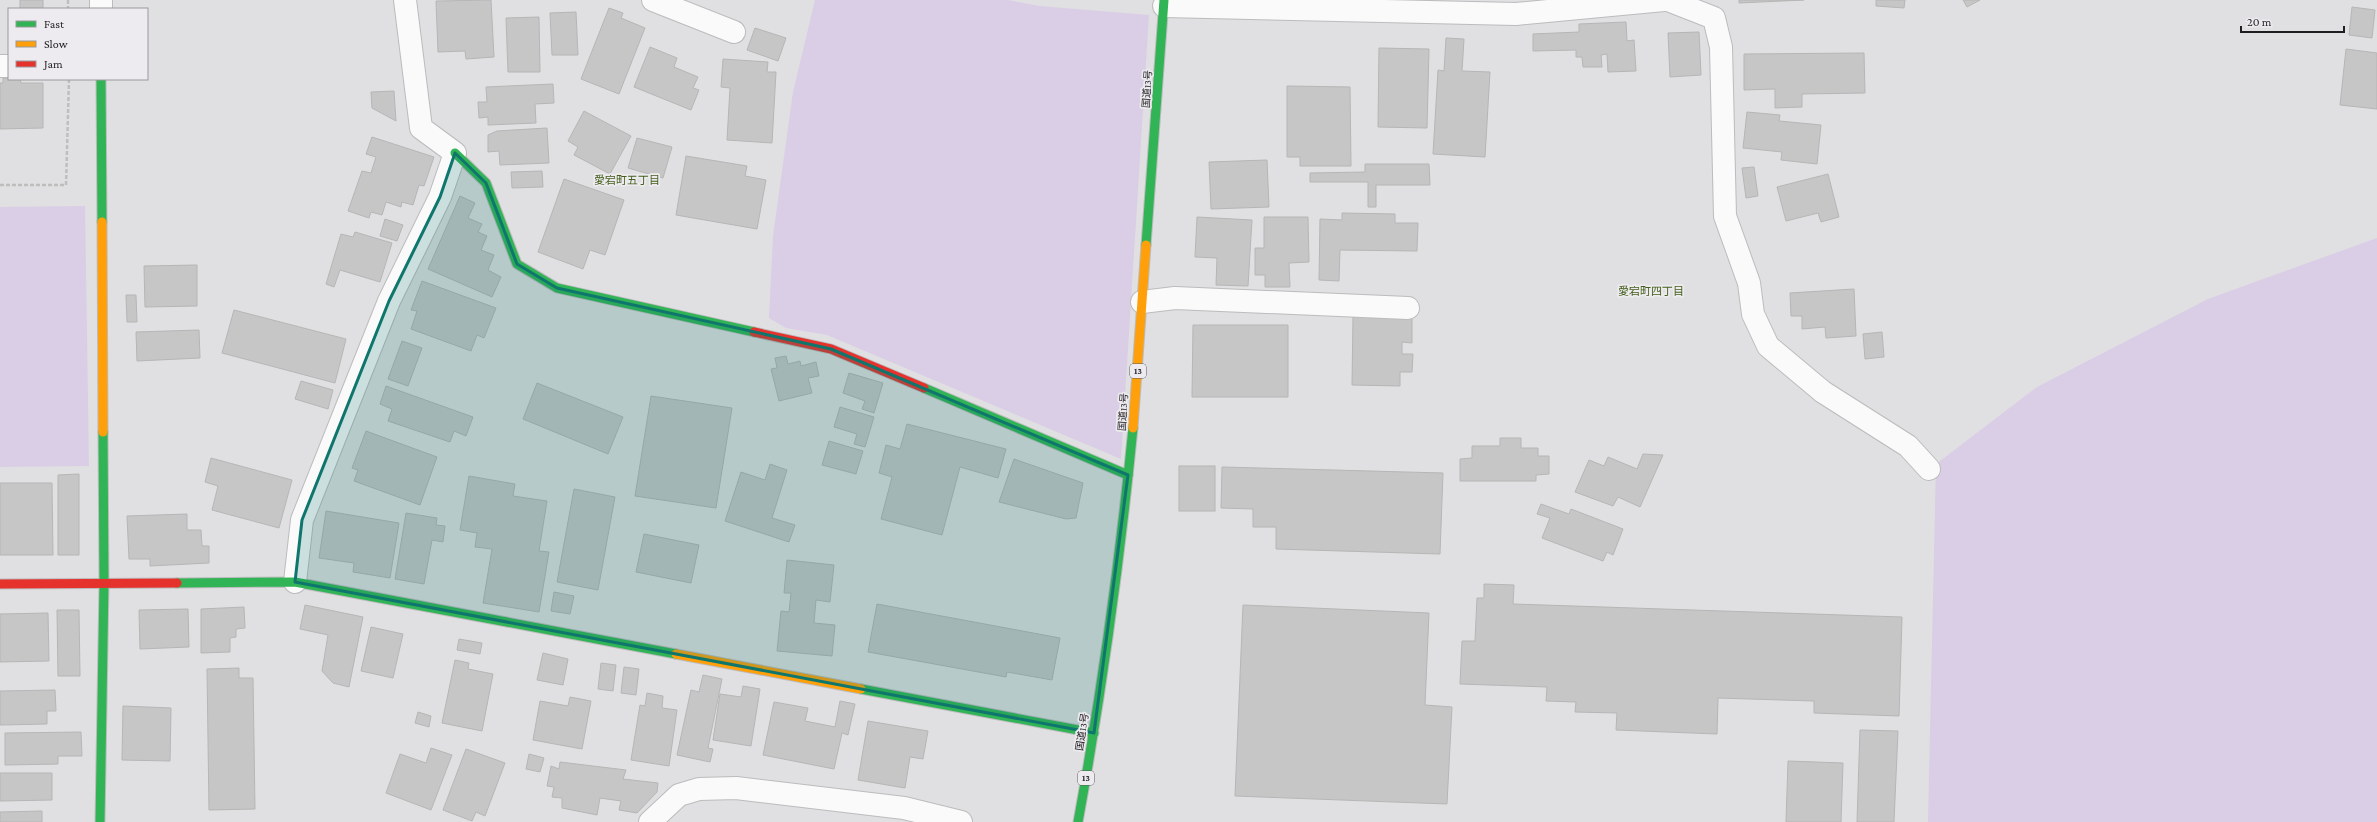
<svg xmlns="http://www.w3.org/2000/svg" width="2377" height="822" font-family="'Crimson Pro','Noto Sans JP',serif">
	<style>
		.green { fill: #dacde6 }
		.building { fill: #c6c6c7; stroke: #b6b6b6 }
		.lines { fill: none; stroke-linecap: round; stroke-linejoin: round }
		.street-casing { stroke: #bcbbbd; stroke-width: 24 }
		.fast-casing { stroke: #bcbbbd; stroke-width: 11 }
		.slow-casing { stroke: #bcbbbd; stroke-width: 11 }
		.jam-casing { stroke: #bcbbbd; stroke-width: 11 }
		.path { stroke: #bebebf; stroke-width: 2.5; stroke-dasharray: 4 2; stroke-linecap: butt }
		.street { stroke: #fafafa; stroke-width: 22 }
		.fast { stroke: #30b455; stroke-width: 9 }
		.slow { stroke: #ff9f0a; stroke-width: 9 }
		.jam { stroke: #e5322d; stroke-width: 9 }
		.marked { fill: #0f766e; fill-opacity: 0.2; stroke: #0f766e; stroke-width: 3; stroke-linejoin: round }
		.labels { text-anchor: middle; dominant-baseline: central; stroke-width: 3.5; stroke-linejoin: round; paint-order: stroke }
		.shield { fill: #edebef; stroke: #5c5b5d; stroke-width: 1 }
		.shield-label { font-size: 9px; font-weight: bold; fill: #1e1d1f }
		.street-label { font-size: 10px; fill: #1e1d1f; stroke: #edebef }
		.neighbourhood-label { font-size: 11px; fill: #44601c; stroke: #edebef }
	</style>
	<rect width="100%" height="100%" fill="#e0dfe1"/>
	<!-- green -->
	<g class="green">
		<path d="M815 0H1008L1039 6 1149 15 1121 459 827 335 786 328 769 318 773 236 793 92Z"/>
		<path d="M85 206 89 466 0 467V207Z"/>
		<path d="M2377 238V822H1928L1936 464 2037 387 2208 299Z"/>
	</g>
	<!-- building -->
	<g class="building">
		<rect x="20" y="0" width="23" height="9"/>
		<path d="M491 0 494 57 466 59 465 51 438 52 436 1Z"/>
		<path d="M1739 0H1804L1739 3Z"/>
		<path d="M1876 0H1905L1904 8 1876 6Z"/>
		<path d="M1963 0H1980L1967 7Z"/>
		<path d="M2352 7 2375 10 2372 38 2349 35Z"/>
		<path d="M609 8 623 13 621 18 645 28 619 94 581 79Z"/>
		<path d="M576 12 578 55H552L550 13Z"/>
		<path d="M539 17 540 72H508L506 18Z"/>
		<path d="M1626 22 1627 41 1634 40 1636 71 1608 72 1607 54 1601 55 1602 67H1583L1582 57H1576V50L1533 51V34L1579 32V24Z"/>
		<path d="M755 28 786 38 778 61 747 50Z"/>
		<path d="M1699 32 1701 75 1670 77 1668 33Z"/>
		<path d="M1446 38 1464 39 1462 71 1490 72 1485 157 1433 154 1438 70 1444 71Z"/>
		<path d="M650 47 677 58 674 67 698 77 693 88 699 90 691 110 634 87Z"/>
		<path d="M1379 48 1429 49 1427 128 1378 127Z"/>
		<path d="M2346 49 2377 53V109L2340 105Z"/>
		<path d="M1864 53 1865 93 1802 94V107L1775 108V89L1744 90V54Z"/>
		<path d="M723 59 768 62 767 72H776L772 143 727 140 730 88 721 87Z"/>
		<path d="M3 78 20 79 21 83H43V128L0 129V83H3Z"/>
		<path d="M553 84 554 103 535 104 536 123 488 125V117L479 118 478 102H487L486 87Z"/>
		<path d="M1287 86 1350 87 1351 166H1300V157H1287Z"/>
		<path d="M394 91 396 121 372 108 371 92Z"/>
		<path d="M584 111 631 136 610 174 574 155 578 147 568 141Z"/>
		<path d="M1747 112 1780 115 1779 121 1821 125 1817 164 1781 160 1782 152 1743 148Z"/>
		<path d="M547 128 549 163 500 165 499 151 488 152V135L497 131Z"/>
		<path d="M372 137 434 157 424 186 419 185 413 205 402 202 401 207 386 202 382 215 371 212 369 218 348 211 362 171 371 173 376 157 366 154Z"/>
		<path d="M637 138 672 147 663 178 628 168Z"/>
		<path d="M686 156 747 166 745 176 766 180 757 229 676 215Z"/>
		<path d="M1267 160 1269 207 1211 209 1209 162Z"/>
		<path d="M1365 164H1429L1430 185H1376V207H1368V182H1310V173L1365 172Z"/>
		<path d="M1754 167 1758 196 1746 198 1742 168Z"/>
		<path d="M542 171 543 187 512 188 511 172Z"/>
		<path d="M1828 174 1839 217 1821 222 1818 213 1786 221 1777 187Z"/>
		<path d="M564 179 624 200 605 255 590 250 583 269 538 252Z"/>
		<path d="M460 196 475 203 468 218 482 224 478 232 487 236 481 250 494 255 488 270 501 277 492 297 428 269Z"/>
		<path d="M1342 213 1395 214V223H1418L1417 251 1340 250 1339 281 1319 280 1320 219 1342 220Z"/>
		<path d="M1197 217 1252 220 1248 286 1216 285 1217 258 1195 257Z"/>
		<path d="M1264 217H1308L1309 262 1289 263 1290 287H1265V275H1255V248H1264Z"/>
		<path d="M385 219 403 225 397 241 380 236Z"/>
		<path d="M355 232 392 243 380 282 340 270 334 287 326 284 341 234 353 237Z"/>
		<path d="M197 265V306L145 307 144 266Z"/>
		<path d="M422 281 496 308 484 338 477 335 471 351 411 329 417 311 411 310Z"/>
		<path d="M1854 289 1856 336 1826 338 1825 327 1802 329V316H1791L1790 293Z"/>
		<path d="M126 295H136L137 322H127Z"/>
		<path d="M234 310 346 339 335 383 222 353Z"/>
		<path d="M1353 316 1412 317V343L1402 342V354H1413L1412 372H1400V386L1352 385Z"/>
		<path d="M1193 325H1288V397H1192Z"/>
		<path d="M199 330 200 358 137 361 136 332Z"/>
		<path d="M1882 332 1884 357 1865 359 1863 334Z"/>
		<path d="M402 341 422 348 408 386 388 379Z"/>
		<path d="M786 356 788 364 800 361 801 366 816 362 819 376 808 378 812 393 779 401 771 369 777 368 775 358Z"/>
		<path d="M849 373 883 383 874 413 862 409 865 401 843 393Z"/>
		<path d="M301 381 333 390 328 409 295 399Z"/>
		<path d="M537 383 623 417 608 454 523 419Z"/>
		<path d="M386 386 473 417 466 436 454 431 450 442 388 421 392 409 380 404Z"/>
		<path d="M651 396 732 408 716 508 635 496Z"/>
		<path d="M840 407 874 417 865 447 854 444 857 434 834 427Z"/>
		<path d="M907 424 1006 449 998 478 960 467 942 535 881 519 892 477 879 473 886 445 900 449Z"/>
		<path d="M366 431 437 457 420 505 354 481 358 470 352 468Z"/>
		<path d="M1500 438H1521V448H1538V456H1549V474L1536 475V481H1460V459L1472 458V446H1500Z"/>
		<path d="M829 441 863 451 856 474 822 465Z"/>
		<path d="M1643 454 1663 455 1640 507 1618 497 1613 506 1575 492 1589 460 1604 466 1608 457 1637 469Z"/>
		<path d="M211 458 292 480 279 528 212 510 218 486 205 482Z"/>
		<path d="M1014 459 1083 483 1076 518 1066 519 999 502Z"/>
		<path d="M770 464 787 470 772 518 795 525 789 542 725 521 741 472 765 480Z"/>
		<rect x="1179" y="466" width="36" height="45"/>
		<path d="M1222 467 1443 473 1440 554 1276 549V527H1253V509L1221 508Z"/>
		<path d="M79 474V555H58V475Z"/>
		<path d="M469 476 515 484 513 496 547 501 539 551 549 552 539 612 483 603 492 549 475 547 477 533 460 530Z"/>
		<path d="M0 483H52L53 555H0Z"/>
		<path d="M574 489 615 497 598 590 557 582Z"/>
		<path d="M1541 504 1569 514 1571 509 1623 529 1613 555 1607 552 1603 561 1542 538 1550 518 1537 514Z"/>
		<path d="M326 511 399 523 390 578 353 572 354 563 319 558Z"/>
		<path d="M406 513 437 518 436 525 445 526 443 542 432 540 424 584 395 579Z"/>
		<path d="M187 514V530H201L202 546H209V563L150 566V559H129L127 516Z"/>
		<path d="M644 534 699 545 691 583 636 572Z"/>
		<path d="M787 560 834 565 830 602 816 600 814 623 835 625 832 656 777 651 781 611 789 612 791 593H784Z"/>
		<path d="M1484 584 1514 585 1513 604 1902 617 1899 716 1814 713V701L1718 698 1717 734 1616 730 1617 713 1575 712 1576 702 1546 701 1547 687 1460 684 1462 641H1475L1477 598H1484Z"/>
		<path d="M554 592 574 596 570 614 551 611Z"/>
		<path d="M877 604 1060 638 1052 680 1007 672 1006 677 868 652Z"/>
		<path d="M305 605 363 617 349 687 333 683 322 671 328 635 300 629Z"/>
		<path d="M1243 605 1429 613 1425 705 1452 707 1447 804 1235 796Z"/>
		<path d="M244 607 245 628 236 629V637L230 638V652L201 653V609Z"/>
		<path d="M188 609 189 647 140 649 139 610Z"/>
		<path d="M57 610H79L80 676H58Z"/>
		<path d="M48 613 49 661 0 662V614Z"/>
		<path d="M371 627 403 634 393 678 361 671Z"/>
		<path d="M459 639 482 643 480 654 457 650Z"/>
		<path d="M543 653 568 659 563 685 537 680Z"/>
		<path d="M455 660 469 663 468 669 493 674 482 731 442 723Z"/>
		<path d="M601 663 616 665 613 691 598 689Z"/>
		<path d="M624 667 639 669 636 695 621 693Z"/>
		<path d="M239 668V678H253L255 809 209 810 207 669Z"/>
		<path d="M703 675 722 679 708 748 713 749 710 762 677 755 691 690 699 692Z"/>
		<path d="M743 686 760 689 751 746 713 740 720 694 741 697Z"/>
		<path d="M55 690 56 711H47V724L0 725V691Z"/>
		<path d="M647 693 663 696 662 708 677 710 669 766 631 760 640 705 645 706Z"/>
		<path d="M570 697 591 701 582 749 533 740 540 701 568 706Z"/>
		<path d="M840 701 855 704 848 735 842 733 834 769 763 755 774 702 808 708 805 721 835 727Z"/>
		<path d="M123 706 171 708 170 761 122 760Z"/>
		<path d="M418 712 431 716 429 727 415 723Z"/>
		<path d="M868 721 928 731 923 759 910 757 905 788 858 780Z"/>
		<path d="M1860 730 1898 731 1894 822H1857Z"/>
		<path d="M81 732 82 756H58V764L5 765V733Z"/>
		<path d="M431 748 452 755 431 810 386 793 400 754 426 763Z"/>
		<path d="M466 749 505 763 485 816 476 812 472 821 443 810Z"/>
		<path d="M529 754 544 758 540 772 526 769Z"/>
		<path d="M1788 761 1843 763 1841 822H1786Z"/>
		<path d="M560 762 626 770 623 779 658 783 657 792 637 813 619 810 621 801 600 798 597 815 562 808V798L552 797 554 787 547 786 551 766 559 769Z"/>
		<path d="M0 773H52V800L0 801Z"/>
		<path d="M42 811V822H0V812Z"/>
	</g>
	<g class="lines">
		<defs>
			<g id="street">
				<path d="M101 0V9"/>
				<path d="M653 0 734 32"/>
				<path d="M1668 0 1714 18 1721 47 1725 216 1749 283 1753 314 1768 346 1823 392 1908 446 1929 469"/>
				<path d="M1164 6 1516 14 1664 0"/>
				<path d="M0 66H9"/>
				<path d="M1142 302 1175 298 1408 308"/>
				<path d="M295 582 302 520 389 301 440 197 455 153 421 128 405 0"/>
				<path d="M650 822 679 795 699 789 736 788 904 808 961 822"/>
			</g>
			<g id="fast">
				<path d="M101 79 102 222"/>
				<path d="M455 153 486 183 517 264 557 288 754 332"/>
				<path d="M1146 245 1164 0"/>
				<path d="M924 388 1128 475"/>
				<path d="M177 583 295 582 676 654"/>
				<path d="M861 689 1094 733"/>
				<path d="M100 822 104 583 103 432"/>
				<path d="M1078 822C1102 691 1120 560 1133 428"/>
			</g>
			<g id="slow">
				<path d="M102 222 103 432"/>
				<path d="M1133 428 1146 245"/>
				<path d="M676 654 861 689"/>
			</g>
			<g id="jam">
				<path d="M754 332 831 349 924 388"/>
				<path d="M0 584 177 583"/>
			</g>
		</defs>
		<!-- street casing -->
		<use href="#street" class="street-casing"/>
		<!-- fast casing -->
		<use href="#fast" class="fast-casing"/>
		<!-- slow casing -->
		<use href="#slow" class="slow-casing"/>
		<!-- jam casing -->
		<use href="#jam" class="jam-casing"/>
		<!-- path -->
		<g class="path">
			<path d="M68 0V9"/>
			<path d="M0 185H66L69 79"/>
		</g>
		<!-- street -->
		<use href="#street" class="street"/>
		<!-- fast -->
		<use href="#fast" class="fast"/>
		<!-- slow -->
		<use href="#slow" class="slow"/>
		<!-- jam -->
		<use href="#jam" class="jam"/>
	</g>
	<!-- marked area -->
	<path class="marked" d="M455 153 486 183 517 264 557 288 831 349 1128 475 1094 733 295 582 302 520 389 301 440 197Z"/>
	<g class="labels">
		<!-- shield labels -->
		<g class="shield">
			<rect x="1130" y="364" width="16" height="14" rx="3"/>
			<rect x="1078" y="771" width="16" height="14" rx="3"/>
		</g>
		<g class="shield-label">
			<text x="1138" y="371">13</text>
			<text x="1086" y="778">13</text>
		</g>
		<!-- street labels -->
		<g class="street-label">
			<text transform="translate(1147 89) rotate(-86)">国道13号</text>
			<text transform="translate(1123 412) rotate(-86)">国道13号</text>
			<text transform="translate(1082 732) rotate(-81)">国道13号</text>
		</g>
		<!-- neighbourhood labels -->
		<g class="neighbourhood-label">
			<text x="627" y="180">愛宕町五丁目</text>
			<text x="1651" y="291">愛宕町四丁目</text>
		</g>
	</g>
	<!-- legend -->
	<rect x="8" y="8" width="140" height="72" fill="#edebef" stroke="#9a999c"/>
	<rect x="16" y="21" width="20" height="6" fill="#30b455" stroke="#9a999c"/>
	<text x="44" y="28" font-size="12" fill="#1e1d1f">Fast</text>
	<rect x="16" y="41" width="20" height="6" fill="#ff9f0a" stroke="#9a999c"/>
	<text x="44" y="48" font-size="12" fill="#1e1d1f">Slow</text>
	<rect x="16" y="61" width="20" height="6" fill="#e5322d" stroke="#9a999c"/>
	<text x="44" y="68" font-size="12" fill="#1e1d1f">Jam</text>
	<!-- scale -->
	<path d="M2241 26v6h103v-6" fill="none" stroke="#1e1d1f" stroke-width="2"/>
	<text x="2247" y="26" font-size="12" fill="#1e1d1f" stroke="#edebef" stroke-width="3" paint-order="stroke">20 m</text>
</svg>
